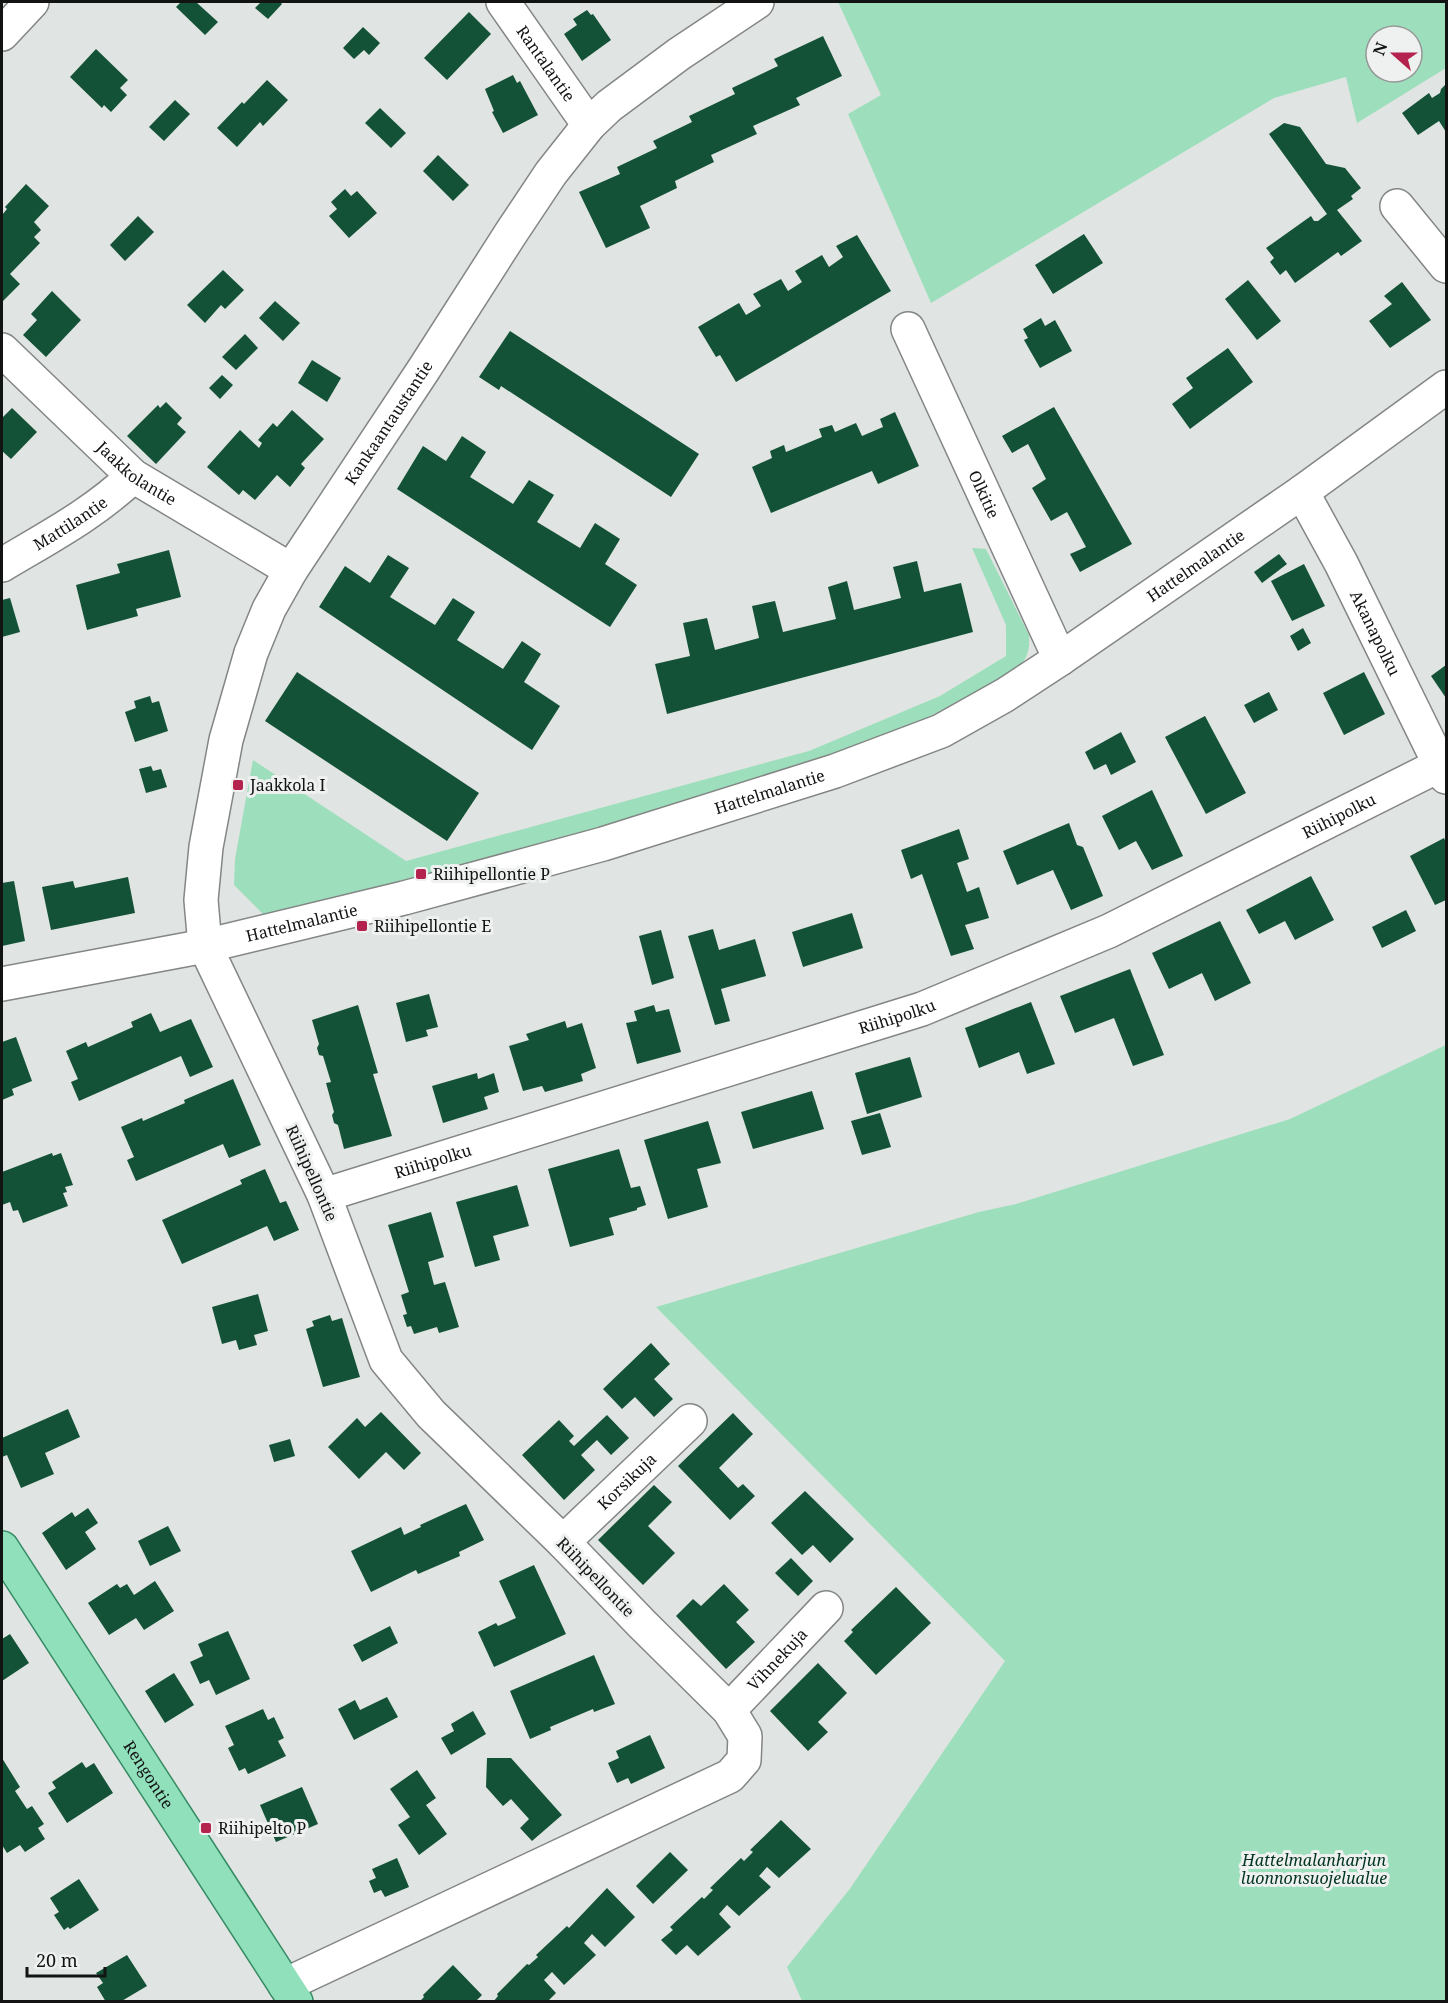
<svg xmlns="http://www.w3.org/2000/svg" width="1448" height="2003" font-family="'Noto Serif',serif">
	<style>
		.green { fill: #9ddfbc; fill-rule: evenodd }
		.building { fill: #135237 }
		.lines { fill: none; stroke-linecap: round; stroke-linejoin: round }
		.minor-casing { stroke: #838684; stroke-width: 36 }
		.major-casing { stroke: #358b64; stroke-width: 36 }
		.minor { stroke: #fff; stroke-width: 33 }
		.major { stroke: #91e0bc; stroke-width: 33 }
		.poi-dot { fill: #b4234d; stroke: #eef1ef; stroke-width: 2 }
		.labels { text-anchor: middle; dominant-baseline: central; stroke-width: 6; stroke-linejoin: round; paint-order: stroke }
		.street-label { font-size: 16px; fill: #121313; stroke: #eef1ef }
		.poi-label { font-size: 16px; fill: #121313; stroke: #eef1ef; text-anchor: start }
		.park-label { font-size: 16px; font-style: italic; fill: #023521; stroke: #eef1ef }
	</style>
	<rect width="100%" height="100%" fill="#e0e4e2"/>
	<!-- green -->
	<g class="green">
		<path d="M838 2H1446V68L1357 123 1346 77 1274 98 931 303 848 114 881 95ZM1376 36H1412V72H1376Z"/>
		<path d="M972 548 986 549 1029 635C1030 653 1027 658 1015 672L911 726 773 779 499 859 271 915 263 914 234 885 235 859 253 760 406 861 809 751 940 696 1006 656V625Z"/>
		<path d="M1446 1045V2001H802L787 1967 849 1890 1005 1661 656 1307 979 1212 1016 1204 1290 1119Z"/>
	</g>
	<!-- building -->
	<g class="building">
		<path d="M181 2H196L218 22 205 35 176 7Z"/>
		<path d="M261 2H280L282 4 268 19 255 8Z"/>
		<path d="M587 10 591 15 593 14 611 40 582 61 564 34 577 25 573 19Z"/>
		<path d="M469 12 491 34 447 80 424 58Z"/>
		<path d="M363 27 380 43 369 55 364 50 354 59 343 48Z"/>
		<path d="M823 36 842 76 796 98 800 105 753 126 757 134 711 155 714 162 675 181 677 188 640 206 650 228 606 248 579 192 620 174 617 167 657 148 653 141 692 122 689 116 735 94 732 88 778 66 774 59Z"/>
		<path d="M96 49 128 80 120 88 127 95 111 112 104 105 102 108 70 77Z"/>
		<path d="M513 75 517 83 520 81 538 115 503 133 492 112 494 111 485 89Z"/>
		<path d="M267 80 288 100 263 126 260 122 237 147 217 128 242 102 244 104Z"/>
		<path d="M1446 84V132L1439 121 1418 135 1402 113 1429 93 1432 98 1440 93 1441 89Z"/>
		<path d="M175 100 190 114 164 141 149 127Z"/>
		<path d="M380 108 406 133 391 148 365 123Z"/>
		<path d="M1284 123 1300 127 1326 164 1345 168 1361 188 1351 196 1353 199 1337 210 1362 241 1341 256 1338 252 1295 283 1286 270 1280 275 1270 262 1274 258 1266 248 1311 216 1314 221H1318L1327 214 1269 134Z"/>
		<path d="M438 155 469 185 453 201 423 171Z"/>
		<path d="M26 184 49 206 34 222 41 230 34 237 40 243 10 274 20 284 2 302V215L7 209 5 207Z"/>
		<path d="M345 189 351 196 357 191 377 213 349 238 329 216 337 209 331 202Z"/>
		<path d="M138 216 154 232 125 261 110 245Z"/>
		<path d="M1084 234 1103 263 1053 294 1035 265Z"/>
		<path d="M857 235 891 291 736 382 720 355 716 357 698 327 739 303 746 315 761 306 753 294 781 279 788 291 802 282 795 271 822 255 829 267 843 257 836 246Z"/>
		<path d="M223 270 244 290 225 309 221 305 205 323 187 305Z"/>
		<path d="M1248 280 1281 321 1257 340 1225 299Z"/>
		<path d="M1402 282 1431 320 1390 348 1369 321 1392 304 1384 296Z"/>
		<path d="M52 291 81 320 46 357 23 335 37 320 31 314Z"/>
		<path d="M275 301 300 323 283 341 259 318Z"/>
		<path d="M1041 318 1045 326 1055 320 1072 351 1040 368 1024 340 1028 338 1023 329Z"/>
		<path d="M510 331 699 454 671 497 501 386 499 390 479 377Z"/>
		<path d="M245 334 258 348 236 370 222 357Z"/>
		<path d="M1228 348 1253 382 1190 429 1172 404 1193 388 1186 378Z"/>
		<path d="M312 360 341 378 327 402 298 383Z"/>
		<path d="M222 375 233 385 220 399 209 388Z"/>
		<path d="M166 402 182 418 177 424 186 432 156 464 127 436 158 405 160 408Z"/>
		<path d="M1054 407 1132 544 1080 572 1070 554 1086 547 1067 512 1051 521 1032 488 1046 479 1028 444 1012 453 1002 436Z"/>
		<path d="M12 408 37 432 11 459 2 451V418Z"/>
		<path d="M292 410 324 439 301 464 305 468 290 487 277 475 255 500 243 490 239 495 207 467 240 430 259 448 262 443 258 440 273 423 277 427Z"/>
		<path d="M895 412 919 466 878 484 872 471 771 513 752 467 772 458 770 451 784 445 786 452 822 437 819 429 832 425 835 432 856 423 862 436 883 427 880 419Z"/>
		<path d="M462 436 486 452 470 477 513 504 529 480 554 495 537 522 580 548 595 523 620 539 605 564 637 585 610 627 397 489 423 446 446 461Z"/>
		<path d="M169 550 181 597 136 609 138 616 87 630 76 585 120 573 117 564Z"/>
		<path d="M1279 554 1287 564 1262 583 1254 572Z"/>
		<path d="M388 555 409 568 390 597 435 625 453 598 475 612 457 640 503 669 522 641 541 654 524 682 560 706 532 750 319 607 345 566 370 583Z"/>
		<path d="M917 561 924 592 961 583 973 632 667 714 655 664 690 656 683 623 707 618 715 650 759 638 752 606 775 601 783 632 836 619 828 587 847 581 854 610 901 598 893 567Z"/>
		<path d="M1304 564 1325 606 1292 621 1271 581Z"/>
		<path d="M10 598 20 632 2 637V600Z"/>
		<path d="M1303 628 1311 643 1298 651 1290 636Z"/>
		<path d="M1446 665V698L1431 676Z"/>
		<path d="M297 672 479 793 447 841 265 721Z"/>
		<path d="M1364 672 1385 714 1344 735 1323 693Z"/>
		<path d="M1269 692 1278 710 1254 723 1244 705Z"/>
		<path d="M150 696 152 703 159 701 168 731 135 742 125 712 136 708 134 701Z"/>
		<path d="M1205 716 1246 793 1206 814 1165 737Z"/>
		<path d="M1121 732 1136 762 1111 775 1106 764 1094 770 1085 752Z"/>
		<path d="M151 766 153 771 161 769 167 787 146 793 139 769Z"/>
		<path d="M1152 790 1183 856 1152 870 1136 841 1119 850 1102 816Z"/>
		<path d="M1069 823 1077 845 1083 847 1103 896 1071 910 1053 870 1017 885 1003 851Z"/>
		<path d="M959 829 969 859 957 863 967 892 979 887 989 918 965 925 974 949 951 956 922 874 911 879 901 850Z"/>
		<path d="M1444 838 1446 843V900L1435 905 1410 856Z"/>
		<path d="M1311 876 1334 920 1295 940 1285 921 1259 934 1246 910Z"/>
		<path d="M128 877 135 913 51 930 42 887 73 881 75 888Z"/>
		<path d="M14 881 25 941 2 946V883Z"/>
		<path d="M1406 910 1416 931 1382 948 1372 927Z"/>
		<path d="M852 913 863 948 803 967 792 932Z"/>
		<path d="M1220 921 1251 983 1215 1001 1202 973 1169 989 1152 953Z"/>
		<path d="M713 929 719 950 755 939 766 976 721 989 730 1021 715 1025 688 936Z"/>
		<path d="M661 930 674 978 652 985 639 936Z"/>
		<path d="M1130 969 1164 1055 1133 1066 1114 1018 1075 1033 1060 996Z"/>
		<path d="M429 994 438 1027 426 1030 428 1036 406 1042 396 1003Z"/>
		<path d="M1031 1002 1055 1064 1027 1074 1019 1052 979 1068 965 1028Z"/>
		<path d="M358 1005 378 1073 373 1074 392 1136 344 1149 338 1125 334 1123 332 1115 334 1112 326 1083 331 1082 323 1056 319 1055 317 1048 319 1044 312 1020Z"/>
		<path d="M654 1005 656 1012 669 1009 681 1052 637 1064 626 1023 637 1021 634 1011Z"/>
		<path d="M151 1013 160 1032 191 1019 213 1067 190 1077 181 1056 79 1101 71 1082 78 1079 66 1051 86 1042 88 1047 133 1027 131 1022Z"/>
		<path d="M565 1021 567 1028 582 1023 596 1068 581 1074 583 1081 545 1092 542 1086 523 1091 509 1046 529 1040 526 1034Z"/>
		<path d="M16 1037 32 1081 12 1089 14 1095 2 1100V1042Z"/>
		<path d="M910 1057 922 1097 867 1114 855 1073Z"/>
		<path d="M477 1073 478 1079 494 1073 499 1092 484 1097 488 1109 443 1123 432 1086Z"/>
		<path d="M233 1079 261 1145 229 1158 223 1144 136 1181 127 1160 134 1157 121 1127 142 1118 143 1121 185 1103 184 1100Z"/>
		<path d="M812 1091 824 1129 753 1149 741 1112Z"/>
		<path d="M880 1113 891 1147 862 1155 851 1121Z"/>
		<path d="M708 1121 721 1163 697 1169 708 1207 668 1219 644 1140Z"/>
		<path d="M619 1149 631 1188 640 1186 646 1205 637 1208V1210L609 1218 614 1235 570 1247 548 1169Z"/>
		<path d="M52 1153 53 1156 61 1153 73 1185 65 1187 67 1192 63 1193 68 1206 23 1223 18 1210 13 1211 10 1202 2 1205V1172Z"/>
		<path d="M265 1169 280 1203 286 1201 299 1230 274 1241 267 1226 182 1264 162 1220 242 1184 240 1180Z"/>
		<path d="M517 1185 529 1226 493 1236 500 1260 475 1267 456 1202Z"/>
		<path d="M431 1212 444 1257 428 1262 434 1285 445 1282 459 1327 439 1333 437 1327 414 1334 411 1326 407 1327 403 1315 407 1314 401 1295 409 1292 388 1225Z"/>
		<path d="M258 1294 268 1331 254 1335 257 1345 239 1350 236 1340 222 1344 212 1307Z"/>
		<path d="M330 1315 332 1321 342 1318 360 1377 323 1387 306 1329 314 1326 312 1321Z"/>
		<path d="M651 1343 670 1364 654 1379 673 1399 654 1417 635 1397 622 1409 603 1389Z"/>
		<path d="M68 1409 80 1437 45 1453 54 1474 21 1488 7 1455 2 1457V1438Z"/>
		<path d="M381 1412 421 1453 404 1470 386 1452 359 1479 328 1447 357 1418 365 1427Z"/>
		<path d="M733 1413 753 1434 719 1468 738 1488 743 1484 755 1496 730 1520 678 1466Z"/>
		<path d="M607 1415 629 1438 611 1455 597 1440 581 1455 595 1470 564 1500 522 1455 559 1420 574 1436 569 1441 574 1446Z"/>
		<path d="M290 1439 295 1456 274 1462 269 1445Z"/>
		<path d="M654 1485 672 1502 648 1526 675 1553 643 1585 598 1540Z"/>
		<path d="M805 1491 854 1539 830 1563 813 1545 802 1555 771 1523Z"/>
		<path d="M466 1504 484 1540 459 1552 460 1556 418 1574 416 1570 371 1592 351 1551 401 1527 404 1535 421 1527 420 1525Z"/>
		<path d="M88 1508 98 1523 85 1532 96 1549 66 1570 42 1533 72 1512 75 1517Z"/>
		<path d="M168 1526 181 1551 150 1566 138 1541Z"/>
		<path d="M791 1558 813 1581 798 1596 775 1573Z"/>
		<path d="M534 1565 566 1634 494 1667 478 1632 496 1623 498 1626 516 1618 499 1581Z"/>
		<path d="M155 1581 174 1611 144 1630 136 1618 109 1635 88 1603 117 1584 120 1588 127 1584 134 1595Z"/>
		<path d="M724 1584 749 1610 736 1622 755 1642 726 1669 676 1616 693 1599 701 1606Z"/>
		<path d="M896 1587 931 1623 876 1675 844 1641 853 1632 851 1630Z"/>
		<path d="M390 1626 398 1643 362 1662 353 1645Z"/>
		<path d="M228 1631 250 1679 216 1695 209 1680 200 1684 190 1662 203 1656 198 1644Z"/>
		<path d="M10 1634 29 1663 2 1681V1639Z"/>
		<path d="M594 1655 615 1704 594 1712 593 1709 550 1727 551 1730 530 1739 510 1691Z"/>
		<path d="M818 1663 847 1693 818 1722 828 1732 808 1751 770 1711Z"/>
		<path d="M174 1673 194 1705 165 1723 145 1691Z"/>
		<path d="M387 1697 398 1717 354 1740 338 1709 355 1700 360 1710Z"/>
		<path d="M263 1709 268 1720 274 1717 284 1738 278 1741 286 1756 248 1774 245 1768 239 1771 228 1748 234 1745 225 1726Z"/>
		<path d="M473 1711 486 1734 451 1755 441 1738 454 1731 451 1724Z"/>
		<path d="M650 1735 665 1768 631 1784 628 1778 617 1783 608 1763 619 1758 616 1751Z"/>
		<path d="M2 1758 20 1787 15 1791 27 1809 32 1806 44 1824 38 1828 45 1839 25 1852 20 1845 7 1853 2 1845Z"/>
		<path d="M487 1758H511L562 1815 532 1841 520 1828 529 1819 511 1799 503 1806 486 1787Z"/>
		<path d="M82 1762 86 1768 94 1763 113 1793 67 1823 48 1793 56 1788 52 1782Z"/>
		<path d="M417 1770 436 1798 426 1805 447 1834 419 1855 398 1825 410 1817 390 1789Z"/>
		<path d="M302 1787 318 1824 276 1842 260 1805Z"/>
		<path d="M781 1820 811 1849 779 1878 767 1867 759 1876 771 1887 739 1916 727 1905 719 1914 731 1927 698 1956 687 1945 676 1955 661 1940 673 1930 670 1927 702 1897 704 1899 713 1890 710 1888 741 1858 744 1861 753 1852 750 1850Z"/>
		<path d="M670 1852 688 1870 653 1904 636 1886Z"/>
		<path d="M397 1858 409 1887 385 1897 381 1890 374 1893 369 1881 376 1878 372 1869Z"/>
		<path d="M79 1879 99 1910 70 1929 68 1927 64 1930 54 1915 59 1912 50 1898Z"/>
		<path d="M607 1888 635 1917 605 1947 592 1934 584 1943 596 1955 564 1985 552 1972 544 1980 556 1993 547 2002H493L498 1996 497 1994 527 1964 529 1965 538 1957 536 1955 567 1926 569 1928Z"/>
		<path d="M127 1955 147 1986 120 2002H106L97 1987 103 1983 96 1973Z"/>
		<path d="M453 1965 482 1995 475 2002H419L424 1997 423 1995Z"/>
	</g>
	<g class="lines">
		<defs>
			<g id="minor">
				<path id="s1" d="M503 2 589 125"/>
				<path d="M2 34 32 2"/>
				<path d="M1397 206 1446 266"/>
				<path id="s2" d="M908 329 1060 659"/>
				<path id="s3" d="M2 350 133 476 291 570"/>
				<path id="s4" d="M1302 492 1341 563 1446 777"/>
				<path id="s5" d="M2 565C47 538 95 513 133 476"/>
				<path id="s6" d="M2 984 205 946 404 898 603 844 835 771 941 731 1005 695 1060 659 1302 492 1446 387"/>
				<path id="s7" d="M324 1195 922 1009 1109 931 1440 765"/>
				<path id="s8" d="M563 1542 690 1421"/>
				<path id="s9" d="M729 1710 826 1608"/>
				<path id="s10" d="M285 1985 730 1776 744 1760 745 1736 729 1710 642 1624 563 1542 431 1414 386 1360 324 1195 205 946 201 900 206 847 226 740 251 653 269 609 291 570 424 369 511 233 551 173 589 125 609 106 679 54 757 2"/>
			</g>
			<g id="major">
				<path id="s11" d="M2 1548 296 2002"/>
			</g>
		</defs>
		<!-- minor casing -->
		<use href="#minor" class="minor-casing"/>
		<!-- major casing -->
		<use href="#major" class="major-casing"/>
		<!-- minor -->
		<use href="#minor" class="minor"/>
		<!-- major -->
		<use href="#major" class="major"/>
	</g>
	<!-- markers -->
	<g class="poi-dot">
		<rect x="232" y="779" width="12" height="12" rx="3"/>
		<rect x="415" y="868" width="12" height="12" rx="3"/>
		<rect x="356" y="920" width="12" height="12" rx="3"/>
		<rect x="200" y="1822" width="12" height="12" rx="3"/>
	</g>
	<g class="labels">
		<!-- street labels -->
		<g class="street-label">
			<text stroke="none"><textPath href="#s1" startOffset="75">Rantalantie</textPath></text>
			<text stroke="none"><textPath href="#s10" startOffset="2078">Kankaantaustantie</textPath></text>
			<text stroke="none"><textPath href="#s3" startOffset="183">Jaakkolantie</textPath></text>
			<text stroke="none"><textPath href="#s2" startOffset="182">Olkitie</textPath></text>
			<text stroke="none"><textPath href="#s5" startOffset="80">Mattilantie</textPath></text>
			<text stroke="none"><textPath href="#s6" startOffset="1278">Hattelmalantie</textPath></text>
			<text stroke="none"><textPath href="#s4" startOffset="159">Akanapolku</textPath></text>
			<text stroke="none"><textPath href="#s6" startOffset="792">Hattelmalantie</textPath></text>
			<text stroke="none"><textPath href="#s7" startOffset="1086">Riihipolku</textPath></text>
			<text stroke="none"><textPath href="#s6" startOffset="306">Hattelmalantie</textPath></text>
			<text stroke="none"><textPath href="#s7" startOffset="600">Riihipolku</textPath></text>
			<text stroke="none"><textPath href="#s7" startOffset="114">Riihipolku</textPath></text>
			<text transform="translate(312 1173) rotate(66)">Riihipellontie</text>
			<text stroke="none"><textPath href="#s8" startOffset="88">Korsikuja</textPath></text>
			<text transform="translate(596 1577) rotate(46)">Riihipellontie</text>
			<text stroke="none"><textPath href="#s9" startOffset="70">Vihnekuja</textPath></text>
			<text stroke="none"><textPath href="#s11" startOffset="270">Rengontie</textPath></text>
		</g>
		<!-- poi labels -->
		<g class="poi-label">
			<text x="250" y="785">Jaakkola I</text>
			<text x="433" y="874">Riihipellontie P</text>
			<text x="374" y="926">Riihipellontie E</text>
			<text x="218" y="1828">Riihipelto P</text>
		</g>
		<!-- park labels -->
		<g class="park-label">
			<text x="1314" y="1860">Hattelmalanharjun<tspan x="1314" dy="18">luonnonsuojelualue</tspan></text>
		</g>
	</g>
	<!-- border -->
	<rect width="1448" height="2003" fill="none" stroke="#121313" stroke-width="6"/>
	<!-- north arrow -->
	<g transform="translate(1394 54) rotate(291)"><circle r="28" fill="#eef1ef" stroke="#969897" stroke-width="1.5"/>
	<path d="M0-4.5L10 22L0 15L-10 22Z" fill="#b4234d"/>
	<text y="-9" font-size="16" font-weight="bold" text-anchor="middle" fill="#121313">N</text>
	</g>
	<!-- scale -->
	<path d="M27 1967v9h78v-9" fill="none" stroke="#121313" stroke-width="3"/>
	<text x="36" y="1967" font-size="18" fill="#121313" stroke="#eef1ef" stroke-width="4.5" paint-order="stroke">20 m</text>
</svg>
